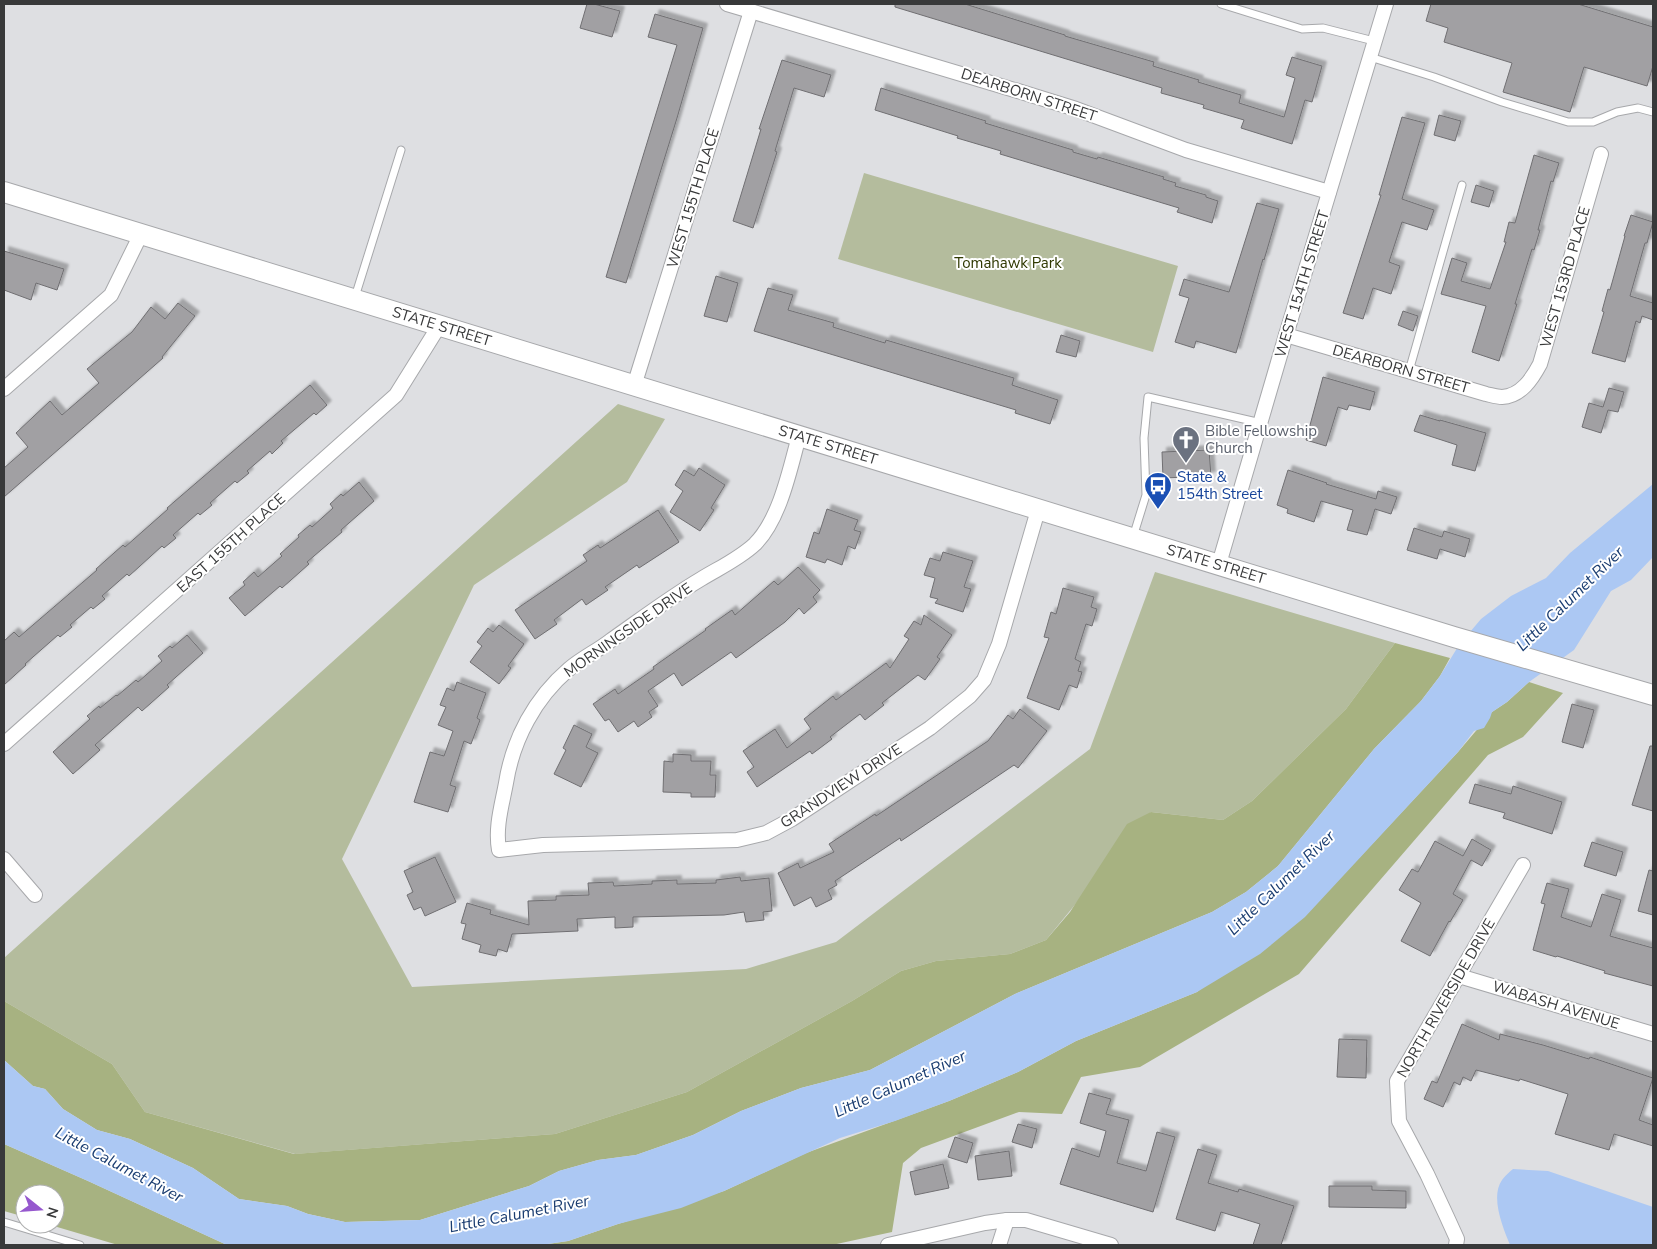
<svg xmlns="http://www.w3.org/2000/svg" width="1657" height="1249" font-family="'Nunito Sans',sans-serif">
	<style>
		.green { fill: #b4bc9d }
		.forest { fill: #a7b281 }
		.water { fill: #acc8f3 }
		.building { fill: #a1a0a3; stroke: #706f72; filter: url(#shadow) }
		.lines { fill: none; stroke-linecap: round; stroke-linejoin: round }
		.lane-casing { stroke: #a7a8ab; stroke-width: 9 }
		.street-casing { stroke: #a7a8ab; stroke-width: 16 }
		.secondary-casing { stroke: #a7a8ab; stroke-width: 22 }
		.lane { stroke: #fff; stroke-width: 7 }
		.street { stroke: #fff; stroke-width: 14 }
		.secondary { stroke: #fff; stroke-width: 20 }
		.labels { text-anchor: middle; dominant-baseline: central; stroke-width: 4; stroke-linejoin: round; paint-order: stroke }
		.street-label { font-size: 15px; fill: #38393a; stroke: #fff }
		.park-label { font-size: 15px; fill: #2f3800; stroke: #fff }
		.worship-label { font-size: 15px; fill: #5b616d; stroke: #fff; text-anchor: start }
		.transit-label { font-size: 15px; fill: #164399; stroke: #fff; text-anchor: start }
		.water-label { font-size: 16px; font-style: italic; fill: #1a3d71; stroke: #fff }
	</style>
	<defs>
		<filter id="shadow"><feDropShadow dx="4.5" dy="-4.5" stdDeviation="1" flood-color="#0004"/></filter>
	</defs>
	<rect width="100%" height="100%" fill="#dedfe2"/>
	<!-- green -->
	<g class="green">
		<path d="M864 173 1178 266 1153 352 838 259Z"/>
		<path d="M618 404 665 419 627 482 474 585 342 859 412 987 746 969 836 942 1090 749 1155 572 1395 643 1346 709 1252 801 1223 820 1151 812 1046 940 1010 954 936 961 901 971 852 1001 687 1092 555 1134 295 1154 145 1112 112 1064 4 1001V958Z"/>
	</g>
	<!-- forest -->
	<g class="forest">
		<path d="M1395 643 1450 658 1440 676 1421 701 1374 749 1278 866 1246 892 1212 912 1015 994 870 1070 801 1088 741 1111 693 1135 636 1155 598 1160 559 1171 529 1186 420 1220 345 1222 308 1214 287 1206 239 1199 193 1168 130 1139 97 1130 63 1109 45 1089 33 1086 4 1060V1001L112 1064 145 1112 294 1154 555 1134 687 1092 852 1001 901 971 936 961 1010 954 1046 940 1070 912 1127 824 1151 812 1223 820 1252 801 1346 709Z"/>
		<path d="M1529 682 1563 693 1523 737 1488 755 1299 974 1140 1067 1081 1077 1062 1114 1019 1112 921 1148 903 1163 892 1232 832 1245H541L568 1241 618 1224 724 1191 806 1153 949 1101 1018 1072 1076 1041 1197 992 1358 859 1458 752 1492 712 1507 702Z"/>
		<path d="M4 1144 88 1181 227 1245H118L47 1224H55V1194H25V1217L4 1211Z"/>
	</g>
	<!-- water -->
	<g class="water">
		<path d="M1653 484V557L1631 580 1611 591 1574 650 1529 682 1507 702 1492 712 1490 718 1484 728 1474 731 1458 752 1305 917 1260 954 1197 992 1076 1041 1018 1072 949 1101 895 1121 840 1138 724 1191 681 1208 618 1224 568 1241 541 1245H227L88 1181 4 1144V1060L33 1086 45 1089 63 1109 97 1130 130 1139 193 1168 239 1199 287 1206 308 1214 345 1222 420 1220 529 1186 559 1171 598 1160 636 1155 693 1135 741 1111 801 1088 870 1070 1015 994 1212 912 1246 892 1278 866 1374 749 1421 701 1440 676 1459 645 1481 619 1511 596 1546 578 1570 553Z"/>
		<path d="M1513 1169 1548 1171 1653 1207V1245H1510C1503 1228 1490 1197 1502 1180 1505 1176 1509 1172 1513 1169Z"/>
	</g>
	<!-- building -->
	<g class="building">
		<path d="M587 4H594L620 11 612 37 580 28Z"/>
		<path d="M895 4H965L1065 35V36L1154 62 1153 66 1199 80 1198 82 1241 95 1239 103 1284 117 1295 78 1286 75 1292 57 1322 66 1312 102 1305 100 1292 144 1241 128 1244 120 1203 108 1204 105 1161 93 1162 88 895 7Z"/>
		<path d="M1431 4H1578L1653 27V66L1647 86 1584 67 1570 112 1503 92 1512 63 1444 42 1448 28 1426 21Z"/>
		<path d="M655 14 703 28 677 118 626 283 606 277 677 45 648 37Z"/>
		<path d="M782 60 831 75 824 97 794 88 775 151 777 152 753 228 733 221 761 129H759Z"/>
		<path d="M881 88 986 121 985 123 1073 150V152L1097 159 1098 157 1164 177 1163 179 1176 183 1175 186 1206 195V197L1218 201 1212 223 1177 212 1179 208 1000 154 1001 151 957 138 958 136 875 110Z"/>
		<path d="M1439 115 1461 121 1455 141 1434 135Z"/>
		<path d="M1402 117 1425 123 1402 199 1434 210 1427 230 1402 222 1389 262 1400 266 1391 294 1373 288 1363 319 1343 313 1381 195H1379Z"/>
		<path d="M1534 155 1559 163 1553 182 1551 181 1538 230H1540L1534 250 1532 249 1515 304H1517L1499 361 1472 352 1486 306 1441 294 1452 258 1467 263 1461 281 1490 289 1506 242H1504L1509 222 1515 223Z"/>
		<path d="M1476 185 1494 191 1489 207 1471 202Z"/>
		<path d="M1257 203 1279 209 1264 260 1263 259 1236 353 1196 341 1194 348 1175 342 1189 298 1179 295 1184 279 1229 292Z"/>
		<path d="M1631 215 1653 222 1647 243H1645L1630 296 1653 303V320L1642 316 1640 323 1636 321 1625 362 1592 353 1604 312 1602 311 1608 289 1610 290 1625 236H1624Z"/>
		<path d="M4 251 64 269 57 290 36 283 31 300 4 290Z"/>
		<path d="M716 276 738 283 727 322 704 316Z"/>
		<path d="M768 288 793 295 788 310 834 323 833 327 885 343 886 340 1014 378 1012 385 1058 400 1050 424 1015 413 1016 410 754 331Z"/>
		<path d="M178 303 195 316 162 357 163 358 4 497V468L28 447 16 433 50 401 62 415 99 383 87 369 132 332 151 307 165 319Z"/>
		<path d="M1403 311 1418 316 1413 331 1398 325Z"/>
		<path d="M1061 335 1080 341 1076 357 1056 352Z"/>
		<path d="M1323 377 1375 392 1370 410 1349 405 1347 410 1338 407 1326 446 1306 440Z"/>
		<path d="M310 385 327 405 316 415 314 413 281 441 283 443 272 454 270 451 247 471 249 473 237 483 235 481 210 503 212 505 200 515 198 513 173 535 176 538 164 548 162 546 129 576 127 574 102 596 105 599 93 609 91 607 70 625 72 627 60 637 58 635 25 664 26 665 4 685V641L14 632 19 637 97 570 96 569 123 545 125 547 168 509 167 508Z"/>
		<path d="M1609 388 1624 392 1618 412 1608 410 1601 433 1582 427 1589 403 1603 407Z"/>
		<path d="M1420 415 1440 421V420L1486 433 1475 471 1452 465 1457 445 1414 431Z"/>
		<path d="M1209 450 1211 476 1163 478 1162 452Z"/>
		<path d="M699 468 725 485 711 508 714 510 700 531 670 512 683 491 675 485 684 470 694 476Z"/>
		<path d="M1288 470 1327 483 1326 484 1376 499 1378 491 1397 497 1391 514 1375 509 1367 535 1347 530 1353 510 1321 501 1314 522 1287 513 1288 509 1277 505Z"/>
		<path d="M359 482 374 501 341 530 342 532 307 562 309 564 282 588 280 586 245 616 229 598 245 585 243 582 254 572 258 577 282 556 280 554 299 537 298 535 310 525 312 527 333 508 330 504 341 494 343 496Z"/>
		<path d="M827 509 858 520 854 530 861 532 855 549 848 546 842 565 827 559 825 563 806 557 814 532 819 534Z"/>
		<path d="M658 510 679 542 639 568 637 565 605 587 608 590 586 605 582 599 554 620 557 624 535 639 515 610 587 561 583 555 598 545 600 548Z"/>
		<path d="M1414 528 1442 537 1444 531 1470 539 1465 557 1440 549 1437 559 1407 550Z"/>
		<path d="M943 552 973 561 964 587 971 589 963 612 935 603 938 599 930 597 935 578 924 575 930 558 940 561Z"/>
		<path d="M798 567 820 590 813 597 817 602 804 614 799 608 785 622 736 658 731 652 682 686 674 673 648 691 658 706 649 712 652 717 638 727 634 721 618 732 609 719 605 721 593 704 615 689 618 694 654 669 653 667 706 630 705 629 732 610 735 615 774 581 778 585Z"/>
		<path d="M1063 588 1094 597 1091 607 1097 609 1092 626 1086 624 1075 659 1081 662 1078 671 1082 672 1077 688 1069 685 1059 710 1027 698 1049 638 1044 637 1051 612 1056 614Z"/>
		<path d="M924 615 952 635 937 657 940 659 925 680 918 675 882 703 884 705 865 720 860 714 830 737 832 739 812 754 810 751 757 787 747 772 754 767 743 751 775 729 787 748 811 729 804 719 833 696 836 700 886 663 890 668 909 639 904 636 914 621 921 625Z"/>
		<path d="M499 625 524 644 508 666 511 668 499 684 470 662 482 646 477 642 488 628 493 632Z"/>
		<path d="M187 635 203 653 167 685 169 687 142 711 138 707 95 745 100 750 73 774 53 752 90 719 87 716 99 706 100 708 116 695 117 696 136 680 138 682 162 661 158 656 170 646 172 648Z"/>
		<path d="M457 682 486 693 477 718 480 720 471 744 464 741 450 785 456 787 448 812 414 802 430 752 444 756 453 731 438 725 446 707 440 705 447 688 454 691Z"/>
		<path d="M1572 704 1594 710 1583 748 1562 742Z"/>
		<path d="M1020 709 1047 731 1018 768 1014 765 901 841 900 838 835 881 837 885 828 890 832 899 816 907 811 897 794 906 778 873 798 863 800 868 834 852 829 844 875 814 876 816 988 741 1008 715 1013 719Z"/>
		<path d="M574 725 592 734 586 747 598 753 581 787 554 774 566 750 563 748Z"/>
		<path d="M1650 746H1653V811L1632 805Z"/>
		<path d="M673 754 691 755V761H711L710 775H716L715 797H691V793L663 792 664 761 673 762Z"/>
		<path d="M1475 784 1511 794 1513 786 1562 802 1552 834 1503 818 1505 813 1469 803Z"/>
		<path d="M1472 839 1491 850 1482 866 1471 860 1453 894 1463 900 1450 922 1449 921 1430 956 1401 941 1421 903 1399 890 1412 869 1418 872 1435 841 1463 856Z"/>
		<path d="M1592 842 1623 852 1616 876 1584 866Z"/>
		<path d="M435 857 456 902 425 916 421 907 414 910 407 895 413 892 404 871Z"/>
		<path d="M1649 870 1653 871V915L1638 911Z"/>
		<path d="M740 877 741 881 769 878 772 911 763 912 764 920 746 922 744 912 724 915 633 917V927L615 928V917L577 919 578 931 512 934 507 952 498 949 496 956 479 952 481 945 462 939 466 924 461 923 467 903 491 910 490 914 529 925 528 901 556 900V896L589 895 588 883 613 882 614 886 652 884V881L677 880V884L716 883V880Z"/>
		<path d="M1547 883 1569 889 1561 917 1591 927 1602 894 1621 900 1610 936 1653 948V986L1604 973 1605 971 1557 956 1556 957 1533 950 1545 904 1541 903Z"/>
		<path d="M1462 1024 1499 1040 1500 1034 1543 1045 1589 1059 1590 1057 1653 1078 1639 1120 1653 1125V1146L1614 1134 1609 1150 1555 1134 1568 1094 1520 1079 1519 1081 1476 1070 1471 1081 1463 1077 1460 1085 1454 1082 1443 1107 1424 1099 1432 1081 1437 1083Z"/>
		<path d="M1339 1039 1367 1040 1366 1078 1337 1077Z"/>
		<path d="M1089 1093 1111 1099 1106 1114 1129 1120 1117 1163 1146 1171 1157 1132 1175 1137 1153 1212 1060 1184 1072 1148 1099 1157 1106 1131 1080 1123Z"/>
		<path d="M1018 1124 1037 1129 1032 1148 1012 1142Z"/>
		<path d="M955 1137 973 1143 967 1163 948 1157Z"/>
		<path d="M1198 1149 1217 1155 1208 1183 1238 1192 1239 1189 1294 1206 1281 1245H1253L1260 1224 1221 1212 1215 1231 1176 1219Z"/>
		<path d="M1009 1151 1012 1176 978 1180 975 1156Z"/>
		<path d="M943 1164 949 1188 915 1195 910 1172Z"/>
		<path d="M1329 1186H1372V1190L1406 1191V1208L1329 1207Z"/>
	</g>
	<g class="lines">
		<defs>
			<g id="lane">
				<path d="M1221 4 1302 29 1323 28 1374 41"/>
				<path d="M1370 57 1434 77 1502 102 1568 122H1593L1617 112 1638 108 1653 112"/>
				<path d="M355 297 401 150"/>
				<path d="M1409 371 1462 185"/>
				<path d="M1133 537 1146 495 1144 438 1148 397 1261 423"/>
				<path d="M4 1222 80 1245"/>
			</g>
			<g id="street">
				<path d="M727 4 1018 91 1076 109 1186 150 1329 192"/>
				<path d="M1286 335 1486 394C1491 395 1497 397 1502 397 1521 396 1532 379 1540 364L1601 154"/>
				<path d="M634 386 751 11"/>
				<path d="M4 389 111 295 141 234"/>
				<path d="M799 436C790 469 780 519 755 544 739 559 719 568 701 579 669 598 640 620 610 641 597 651 582 658 569 669 535 698 513 739 506 783 502 805 495 827 499 850L543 845 737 840 766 833 792 819 930 728 970 696 984 680 999 644 1038 510"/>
				<path d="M1219 564 1286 335 1386 4"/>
				<path d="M4 744 396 395 439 326"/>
				<path d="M4 859 35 895"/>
				<path d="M1459 976 1653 1034"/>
				<path d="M888 1245 985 1223 1007 1220H1026L1111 1245"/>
				<path d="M999 1245 1007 1220"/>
				<path d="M1456 1245 1457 1239 1447 1217 1427 1174 1399 1121 1397 1081 1523 865"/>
			</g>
			<g id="secondary">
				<path id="s1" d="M4 192 1454 637 1653 695"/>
			</g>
		</defs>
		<!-- lane casing -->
		<use href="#lane" class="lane-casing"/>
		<!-- street casing -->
		<use href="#street" class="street-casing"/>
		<!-- secondary casing -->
		<use href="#secondary" class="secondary-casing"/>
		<!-- lane -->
		<use href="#lane" class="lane"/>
		<!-- street -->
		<use href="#street" class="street"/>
		<!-- secondary -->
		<use href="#secondary" class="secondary"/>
	</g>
	<!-- icons -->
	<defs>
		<symbol id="church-pin" viewBox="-11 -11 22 30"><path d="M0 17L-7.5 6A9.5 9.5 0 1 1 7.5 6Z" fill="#6b7280" stroke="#fff"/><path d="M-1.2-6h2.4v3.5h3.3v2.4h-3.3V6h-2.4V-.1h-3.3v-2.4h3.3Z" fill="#fff"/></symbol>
		<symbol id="bus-pin" viewBox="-11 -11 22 30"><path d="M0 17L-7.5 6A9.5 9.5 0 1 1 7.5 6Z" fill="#1a4fb4" stroke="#fff"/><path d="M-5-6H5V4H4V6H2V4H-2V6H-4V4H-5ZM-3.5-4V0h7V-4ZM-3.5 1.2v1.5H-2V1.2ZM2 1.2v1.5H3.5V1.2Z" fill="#fff"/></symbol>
	</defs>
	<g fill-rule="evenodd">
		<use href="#church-pin" x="1170" y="424" width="32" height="43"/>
		<use href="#bus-pin" x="1142" y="470" width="32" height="43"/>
	</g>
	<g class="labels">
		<!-- street labels -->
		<g class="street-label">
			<text transform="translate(1029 95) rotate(18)">DEARBORN STREET</text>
			<text transform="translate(693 198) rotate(-73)">WEST 155TH PLACE</text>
			<text transform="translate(1565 277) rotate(-74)">WEST 153RD PLACE</text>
			<text transform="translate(1302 284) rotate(-73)">WEST 154TH STREET</text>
			<text stroke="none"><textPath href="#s1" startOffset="458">STATE STREET</textPath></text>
			<text transform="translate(1401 369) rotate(16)">DEARBORN STREET</text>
			<text stroke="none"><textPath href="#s1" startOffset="862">STATE STREET</textPath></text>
			<text transform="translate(231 543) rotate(-42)">EAST 155TH PLACE</text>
			<text stroke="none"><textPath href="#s1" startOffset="1268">STATE STREET</textPath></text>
			<text transform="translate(628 630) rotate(-35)">MORNINGSIDE DRIVE</text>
			<text transform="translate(841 786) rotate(-33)">GRANDVIEW DRIVE</text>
			<text transform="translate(1446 998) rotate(-60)">NORTH RIVERSIDE DRIVE</text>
			<text transform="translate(1556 1005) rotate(17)">WABASH AVENUE</text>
		</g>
		<!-- park labels -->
		<g class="park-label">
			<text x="1008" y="263">Tomahawk Park</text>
		</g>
		<!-- worship labels -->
		<g class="worship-label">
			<text x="1205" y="431">Bible Fellowship<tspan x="1205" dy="17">Church</tspan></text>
		</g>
		<!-- transit labels -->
		<g class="transit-label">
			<text x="1177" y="477">State &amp;<tspan x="1177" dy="17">154th Street</tspan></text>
		</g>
		<!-- water labels -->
		<g class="water-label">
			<text transform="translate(1570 599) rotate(-44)">Little Calumet River</text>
			<text transform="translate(1281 883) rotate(-44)">Little Calumet River</text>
			<text transform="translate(900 1084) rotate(-24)">Little Calumet River</text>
			<text transform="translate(119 1165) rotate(28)">Little Calumet River</text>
			<text transform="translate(519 1214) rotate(-11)">Little Calumet River</text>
		</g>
	</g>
	<!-- border -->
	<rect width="1657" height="1249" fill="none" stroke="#38393a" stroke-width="10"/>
	<!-- north arrow -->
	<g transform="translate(40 1209) rotate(107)"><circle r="24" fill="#ffffff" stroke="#afb0b0"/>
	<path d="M0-4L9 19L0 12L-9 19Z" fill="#9658ce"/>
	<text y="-8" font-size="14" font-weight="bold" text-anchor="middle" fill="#38393a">N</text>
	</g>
</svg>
